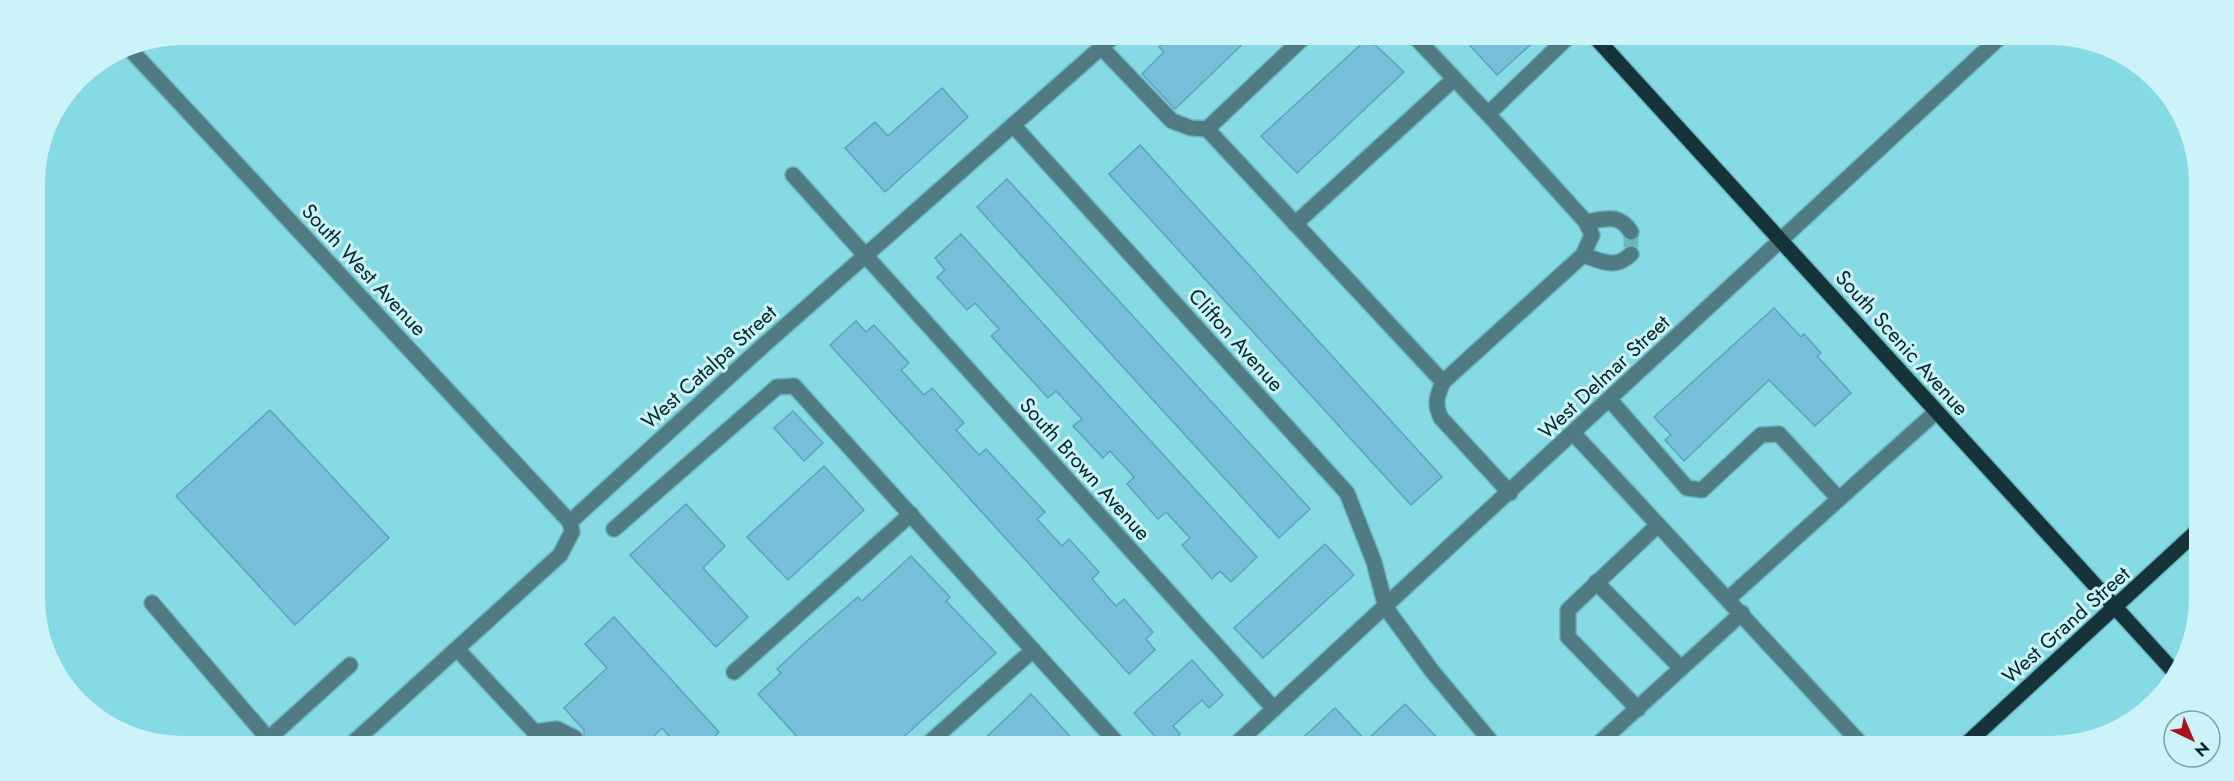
<svg xmlns="http://www.w3.org/2000/svg" width="2234" height="781" font-family="Jost,sans-serif">
	<style>
		.building { fill: #78bfdc; stroke: #5ba2be; stroke-width: 1.5 }
		.lines { fill: none; stroke-linecap: round; stroke-linejoin: round }
		.minor-tunnel { stroke: #6bb6bf; stroke-width: 15; stroke-dasharray: 15 8; stroke-linecap: butt }
		.minor-casing { stroke: #6bb6bf; stroke-width: 18 }
		.major-casing { stroke: #6bb6bf; stroke-width: 18 }
		.minor { stroke: #507c81; stroke-width: 15 }
		.major { stroke: #163438; stroke-width: 15 }
		.labels { text-anchor: middle; dominant-baseline: central; stroke-width: 6; stroke-linejoin: round; paint-order: stroke }
		.street-label { font-size: 21px; fill: #01272b; stroke: #ccf3f8 }
	</style>
	<rect width="100%" height="100%" fill="#86dae4"/>
	<!-- building -->
	<g class="building">
		<path d="M1169 37H1250L1175 109 1142 74 1164 52 1159 47Z"/>
		<path d="M1368 38 1404 72 1297 173 1261 136Z"/>
		<path d="M1463 38H1538L1497 75Z"/>
		<path d="M942 88 968 117 885 192 845 148 875 122 888 136Z"/>
		<path d="M1140 145 1442 477 1411 505 1109 174Z"/>
		<path d="M1007 179 1310 509 1279 538 977 207Z"/>
		<path d="M961 234 1257 557 1231 582 1220 571 1212 579 1182 545 1190 538 1166 512 1158 519 1127 484 1134 477 1110 451 1103 458 1073 426 1082 419 1056 391 1048 398 991 336 999 329 975 303 967 310 937 277 945 270 935 258Z"/>
		<path d="M1774 308 1801 337 1804 334 1821 353 1817 356 1851 393 1815 426 1769 380 1684 461 1665 440 1671 435 1654 417Z"/>
		<path d="M856 321 866 332 874 325 909 363 901 370 924 395 932 388 964 423 956 430 979 455 986 449 1045 512 1037 519 1062 546 1069 539 1099 572 1092 579 1116 606 1124 599 1153 632 1146 639 1155 650 1129 674 830 345Z"/>
		<path d="M270 410 389 538 295 625 176 496Z"/>
		<path d="M793 411 823 443 804 461 774 428Z"/>
		<path d="M824 466 864 510 788 580 747 537Z"/>
		<path d="M686 504 725 546 703 568 748 617 716 647 630 555Z"/>
		<path d="M1325 544 1354 575 1263 658 1234 628Z"/>
		<path d="M911 556 950 597 946 601 996 653 897 743H803L758 694 781 673 777 669 808 640 858 597 862 601Z"/>
		<path d="M614 617 719 732 708 743H675L662 728 647 743 584 742V730L564 708 607 668 585 644Z"/>
		<path d="M1192 660 1223 695 1209 708 1202 700 1173 726 1180 734 1170 744H1162L1134 713Z"/>
		<path d="M1031 694 1077 744 980 743 1016 709Z"/>
		<path d="M1405 704 1444 745 1296 744 1335 708 1366 741Z"/>
	</g>
	<g class="lines">
		<!-- minor-tunnel -->
		<path class="minor-tunnel" d="M1631 232V254"/>
		<defs>
			<g id="minor">
				<path d="M1416 38 1488 114 1567 38"/>
				<path d="M127 46 570 522"/>
				<path d="M1101 47 1172 121 1191 128 1207 129 1303 38"/>
				<path d="M1488 114 1586 222 1592 235 1583 255 1443 382C1437 396 1434 404 1441 418L1510 493"/>
				<path d="M1013 125 1347 493 1374 562 1386 608 1432 671 1494 745"/>
				<path d="M1207 129 1443 382"/>
				<path d="M793 175 1274 709"/>
				<path d="M1586 222C1606 219 1619 213 1631 232"/>
				<path d="M1295 224 1454 79"/>
				<path d="M1583 255C1602 261 1615 270 1631 254"/>
				<path d="M1610 400 1687 488 1702 490 1761 435 1779 434 1839 499 1936 412"/>
				<path d="M1574 434 1863 746"/>
				<path d="M570 522 765 344 1113 37"/>
				<path d="M614 529 777 387 794 386 1118 744"/>
				<path d="M1596 582 1681 668"/>
				<path d="M1728 599 1839 499"/>
				<path d="M152 603 271 742"/>
				<path d="M457 649 544 742"/>
				<path d="M734 672 911 514"/>
				<path d="M1638 709 1568 637V610L1658 525"/>
				<path d="M534 732 557 729 575 738"/>
				<path d="M274 742 276 732 350 665"/>
				<path d="M354 742 560 555 572 532 570 522"/>
				<path d="M929 743 1033 650"/>
				<path d="M1236 744 1998 39"/>
				<path d="M1597 745 1742 613"/>
			</g>
			<g id="major">
				<path d="M1596 38 2177 675"/>
				<path d="M1964 746 2195 533"/>
			</g>
		</defs>
		<!-- minor casing -->
		<use href="#minor" class="minor-casing"/>
		<!-- major casing -->
		<use href="#major" class="major-casing"/>
		<!-- minor -->
		<use href="#minor" class="minor"/>
		<!-- major -->
		<use href="#major" class="major"/>
	</g>
	<g class="labels">
		<!-- street labels -->
		<g class="street-label">
			<text transform="translate(364 270) rotate(47)">South West Avenue</text>
			<text transform="translate(1236 340) rotate(48)">Clifton Avenue</text>
			<text transform="translate(1902 343) rotate(48)">South Scenic Avenue</text>
			<text transform="translate(709 367) rotate(-42)">West Catalpa Street</text>
			<text transform="translate(1604 377) rotate(-43)">West Delmar Street</text>
			<text transform="translate(1085 469) rotate(48)">South Brown Avenue</text>
			<text transform="translate(2066 625) rotate(-42)">West Grand Street</text>
		</g>
	</g>
	<!-- crop -->
	<path d="M0 0H2234V781H0ZM183 45H2051A138 138 0 0 1 2189 183V598A138 138 0 0 1 2051 736H183A138 138 0 0 1 45 598V183A138 138 0 0 1 183 45Z" fill="#ccf3f8" fill-rule="evenodd"/>
	<!-- north arrow -->
	<g transform="translate(2192 739) rotate(136)"><circle r="28" fill="#ccf3f8" stroke="#7ba1a6" stroke-width="1.5"/>
	<path d="M0-4.5L10 22L0 15L-10 22Z" fill="#a8131b"/>
	<text y="-9" font-size="16" font-weight="bold" text-anchor="middle" fill="#01272b">N</text>
	</g>
</svg>
